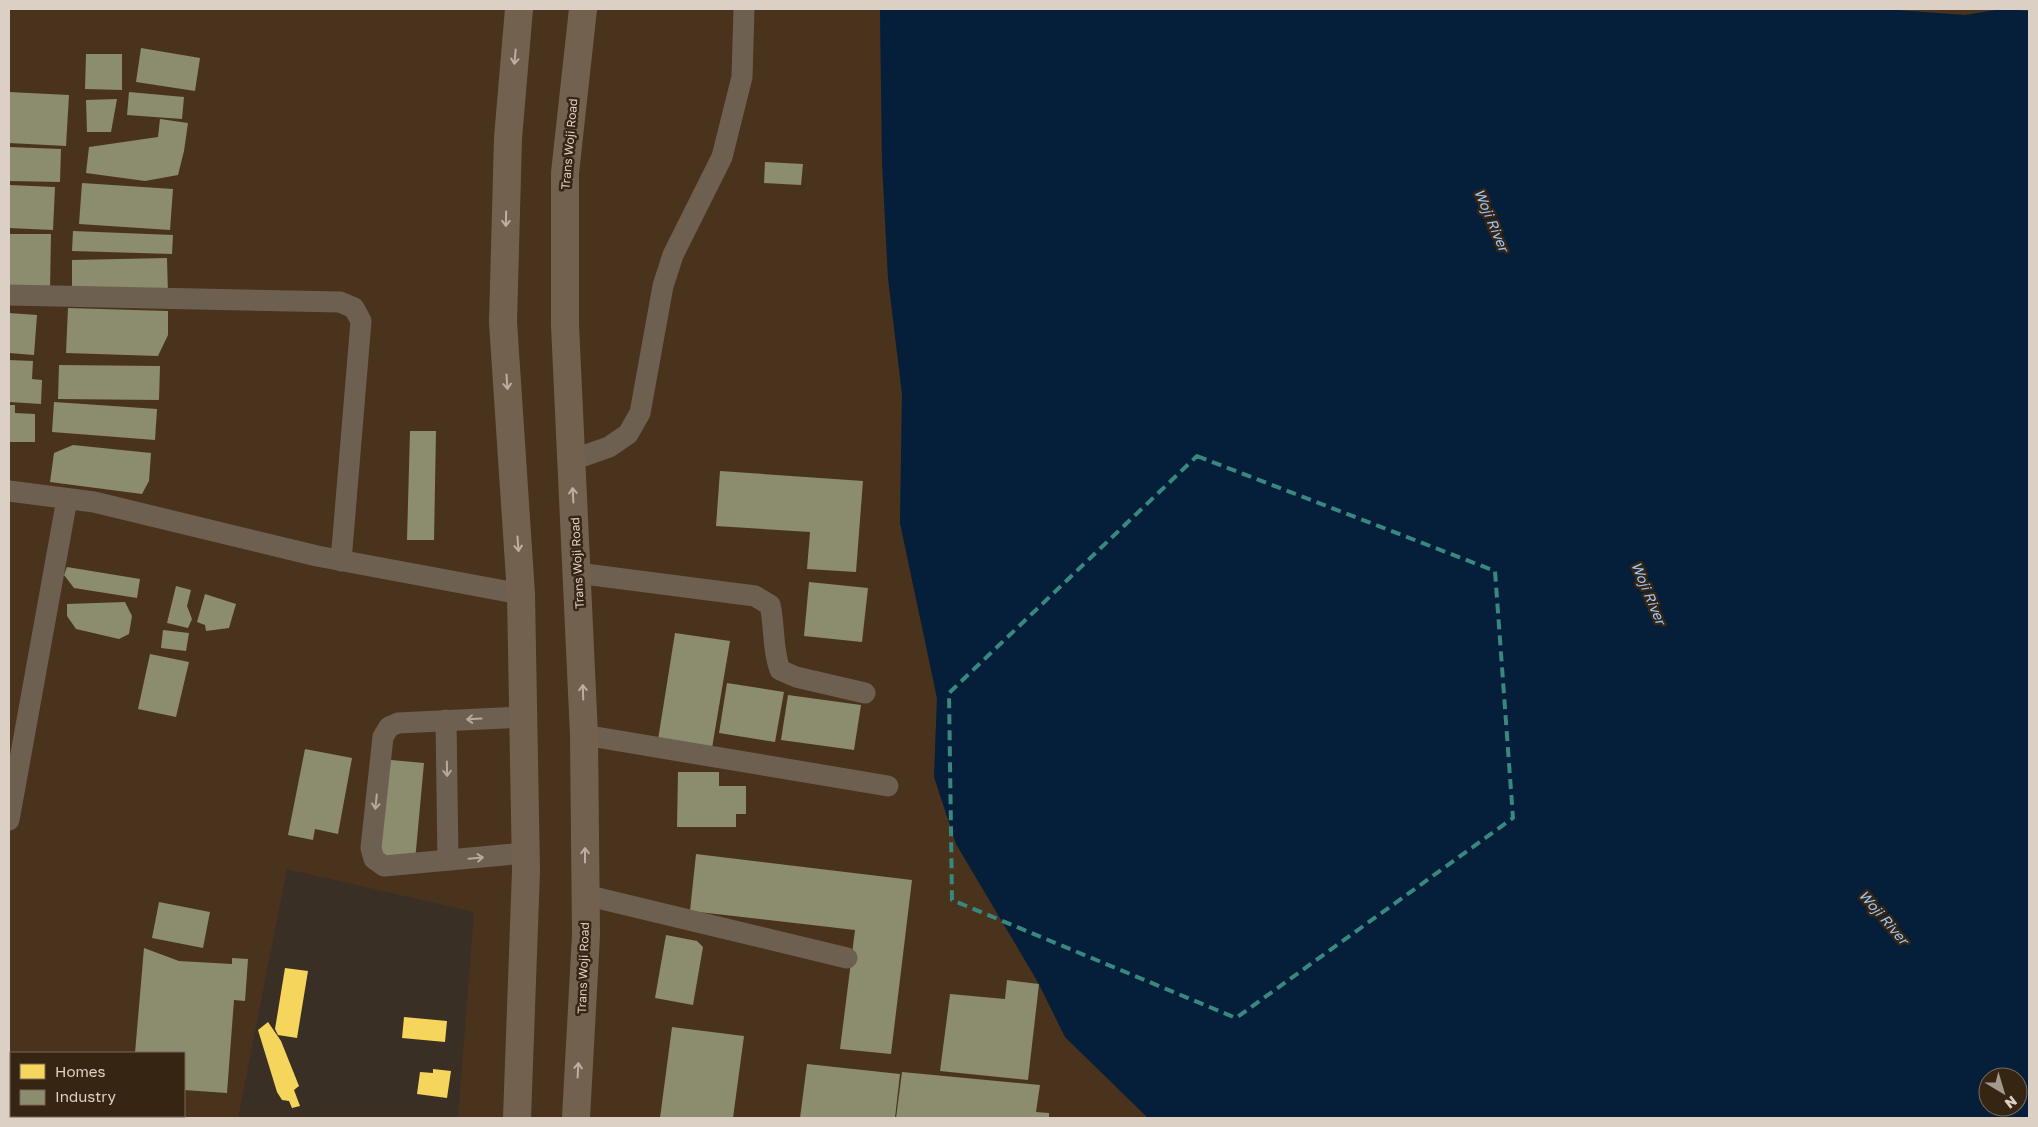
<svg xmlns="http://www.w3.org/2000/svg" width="2038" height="1127" font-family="'Golos Text',sans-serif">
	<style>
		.built { fill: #4a331d; fill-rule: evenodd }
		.water { fill: #051e39; fill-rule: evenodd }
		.homes { fill: #f6d55c }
		.industry { fill: #8c8c6e }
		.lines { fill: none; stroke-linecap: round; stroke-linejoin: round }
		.lane { stroke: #6e6051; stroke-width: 21 }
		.secondary { stroke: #736150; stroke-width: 28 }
		.oneway { stroke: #bcafa2 }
		.oneway2 { stroke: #b6a99c }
		.marked { fill: none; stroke: #38887f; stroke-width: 4; stroke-dasharray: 10 6; stroke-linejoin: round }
		.labels { text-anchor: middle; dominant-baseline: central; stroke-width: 5; stroke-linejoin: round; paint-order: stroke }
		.street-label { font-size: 12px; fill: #dcd0c5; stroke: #372513 }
		.water-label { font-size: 14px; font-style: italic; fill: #9ac8fc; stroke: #372513 }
	</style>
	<rect width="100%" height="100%" fill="#3a2f25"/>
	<!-- built -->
	<g class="built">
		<path d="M9 9H880L882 162 888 278 902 394 900 523 937 698 934 777 1065 1037 1148 1118H458L474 912 287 869 238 1118H9ZM11 1053H184V1116H11Z"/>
		<path d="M1883 9H2002L1965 15Z"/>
	</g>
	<!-- water -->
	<path class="water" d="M880 9H1883L1965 15 2002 9 2029 11V1118H1148L1065 1037 1039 984 956 844 934 777 937 698 900 523 902 394 888 278 882 162ZM1988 1077H2018V1107H1988Z"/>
	<!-- homes -->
	<g class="homes">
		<path d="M285 968 308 971 297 1038 278 1035 275 1029Z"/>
		<path d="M404 1017 447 1021 445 1042 402 1038Z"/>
		<path d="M268 1022 281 1041 299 1086 294 1090 300 1106 292 1108 289 1101 282 1100 277 1092 258 1030Z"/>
		<path d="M433 1069 451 1071 447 1098 417 1094 420 1072 433 1073Z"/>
	</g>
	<!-- industry -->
	<g class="industry">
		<path d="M141 48 200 58 195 91 136 82Z"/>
		<path d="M86 54H122V90L85 89Z"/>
		<path d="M9 92 69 95 66 146 9 143Z"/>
		<path d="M129 92 184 97 182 119 127 115Z"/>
		<path d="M117 99 111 132H87L86 100Z"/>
		<path d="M160 119 188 123 184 151 178 175 145 181 86 173 89 147 158 137Z"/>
		<path d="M9 147 61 149 60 182 9 181Z"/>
		<path d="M765 162 803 164 801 185 764 183Z"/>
		<path d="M82 183 173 189 170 230 79 224Z"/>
		<path d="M9 185 55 187 53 230 9 228Z"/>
		<path d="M73 231 173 235 172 254 72 251Z"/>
		<path d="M9 234H51L50 290 9 289Z"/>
		<path d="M167 258 168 295 72 296V260Z"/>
		<path d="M68 308 168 311V335L158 356 66 353Z"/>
		<path d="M9 313 37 315 34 355 9 353Z"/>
		<path d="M9 360 33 361 32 379 42 380 41 404 9 402Z"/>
		<path d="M59 365 160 366 159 400 58 399Z"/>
		<path d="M54 402 157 409 155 440 52 432Z"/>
		<path d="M9 405H15V413L35 414V442H9Z"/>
		<path d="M410 431H436L434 540H407Z"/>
		<path d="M73 445 151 453 149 481 142 494 50 482 54 453Z"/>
		<path d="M720 471 863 481 856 572 807 569 810 532 716 526Z"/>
		<path d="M67 567 140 579 137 598 74 588 64 575Z"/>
		<path d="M809 582 868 588 862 642 804 636Z"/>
		<path d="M176 586 191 590 187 606 192 619 188 628 167 623Z"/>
		<path d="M205 594 236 604 229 628 206 631 205 625 197 622Z"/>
		<path d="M125 602 132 616 129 634 119 639 76 629 67 616V604Z"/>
		<path d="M163 630 189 633 186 651 161 648Z"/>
		<path d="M675 633 730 641 711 754 657 746Z"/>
		<path d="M150 654 189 662 176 717 138 709Z"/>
		<path d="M727 683 784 692 775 742 719 733Z"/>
		<path d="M788 695 861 705 854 750 781 740Z"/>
		<path d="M305 749 352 758 338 834 315 829 313 840 288 835Z"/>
		<path d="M380 759 424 763 415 861 371 856Z"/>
		<path d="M678 772H719V786H746V814H736V827H677Z"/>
		<path d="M696 854 912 880 891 1054 840 1049 855 930 690 911Z"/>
		<path d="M159 902 210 912 203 948 152 938Z"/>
		<path d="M666 935 697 941 703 947 693 1005 655 998Z"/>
		<path d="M144 948 179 961 232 964V958L248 959 245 1001 234 1000 227 1093 184 1090V1053H135Z"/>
		<path d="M1007 980 1039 984 1028 1080 940 1071 950 994 1005 999Z"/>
		<path d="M672 1027 744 1036 733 1118H660Z"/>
		<path d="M807 1064 900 1074 895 1118H800Z"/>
		<path d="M902 1072 1040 1085 1036 1112 1049 1113V1118H896Z"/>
	</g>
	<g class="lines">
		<!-- lane -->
		<g class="lane">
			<path d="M9 295 340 302 354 308 361 321 341 561"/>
			<path d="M572 460 609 447 628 434 640 413 663 286 673 255 722 157 742 77 744 9"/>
			<path d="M9 491 94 502 317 556 521 594"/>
			<path d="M577 573 755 596 770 605C775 626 772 649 780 670L796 677 865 693"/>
			<path d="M523 717 398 723 389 727 383 737 371 848 374 859 384 866 525 853"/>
			<path d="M446 720 448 860"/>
			<path d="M584 735 888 786"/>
			<path d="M9 820 67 499"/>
			<path d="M585 895 847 958"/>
		</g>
		<!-- secondary -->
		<g class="secondary">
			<path d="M517 1118 526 871 521 594 503 322 508 138 519 9"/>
			<path d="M576 1118 586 935 584 735 565 325V173L583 9"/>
		</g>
	</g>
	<!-- one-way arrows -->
	<defs><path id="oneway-shaft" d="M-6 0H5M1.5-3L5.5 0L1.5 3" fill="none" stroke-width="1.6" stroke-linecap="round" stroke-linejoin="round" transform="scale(1.25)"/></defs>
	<g class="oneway">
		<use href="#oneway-shaft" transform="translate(515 57) rotate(95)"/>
		<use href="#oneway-shaft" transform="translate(506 219) rotate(91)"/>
		<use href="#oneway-shaft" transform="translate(507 382) rotate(86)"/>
		<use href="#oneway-shaft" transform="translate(573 495) rotate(-93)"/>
		<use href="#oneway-shaft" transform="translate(518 544) rotate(86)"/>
		<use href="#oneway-shaft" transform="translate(583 692) rotate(-92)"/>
		<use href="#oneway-shaft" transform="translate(585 855) rotate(-90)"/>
		<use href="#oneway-shaft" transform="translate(578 1070) rotate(-87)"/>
	</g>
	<g class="oneway2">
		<use href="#oneway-shaft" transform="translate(474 719) rotate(177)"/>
		<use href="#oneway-shaft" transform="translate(447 769) rotate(89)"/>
		<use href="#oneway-shaft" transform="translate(376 802) rotate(96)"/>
		<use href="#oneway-shaft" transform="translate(476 858) rotate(-5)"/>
	</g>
	<!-- marked area -->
	<path class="marked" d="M1197 456 1495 571 1513 818 1236 1018 952 900 949 693Z"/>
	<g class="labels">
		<!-- street labels -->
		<g class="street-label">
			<text transform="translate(569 144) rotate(-85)">Trans Woji Road</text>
			<text transform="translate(577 563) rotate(-93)">Trans Woji Road</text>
			<text transform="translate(583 968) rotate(-88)">Trans Woji Road</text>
		</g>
		<!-- water labels -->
		<g class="water-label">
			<text transform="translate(1492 220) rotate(67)">Woji River</text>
			<text transform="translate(1649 593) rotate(67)">Woji River</text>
			<text transform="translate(1884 917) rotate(49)">Woji River</text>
		</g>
	</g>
	<!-- border -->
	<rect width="2038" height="1127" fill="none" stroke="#dcd0c5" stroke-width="20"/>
	<!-- legend -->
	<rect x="10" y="1052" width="175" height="65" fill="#372513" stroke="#79695a"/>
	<rect x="20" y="1064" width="25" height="15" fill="#f6d55c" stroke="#79695a"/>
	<text x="55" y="1077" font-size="15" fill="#dcd0c5">Homes</text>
	<rect x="20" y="1090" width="25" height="15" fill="#8c8c6e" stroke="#79695a"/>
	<text x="55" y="1102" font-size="15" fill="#dcd0c5">Industry</text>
	<!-- north arrow -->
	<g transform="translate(2003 1092) rotate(142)"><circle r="24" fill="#372513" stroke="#79695a"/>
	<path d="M0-4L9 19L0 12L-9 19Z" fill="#a3988d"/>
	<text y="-8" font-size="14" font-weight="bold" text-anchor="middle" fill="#dcd0c5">N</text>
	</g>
</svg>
